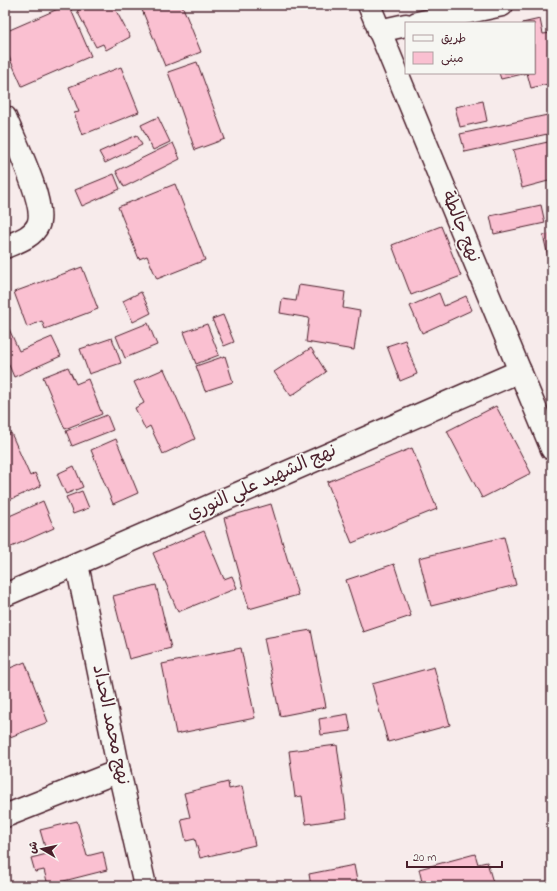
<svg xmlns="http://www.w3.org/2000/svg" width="557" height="891" font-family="'Indie Flower','Playpen Sans Arabic',sans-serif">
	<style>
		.building { fill: #fac0d1; stroke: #4a1f2b }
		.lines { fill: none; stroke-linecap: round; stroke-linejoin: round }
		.minor-casing { stroke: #4a1f2b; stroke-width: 25 }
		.minor { stroke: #f6f6f2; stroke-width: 22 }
		.labels { text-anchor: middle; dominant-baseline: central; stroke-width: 3.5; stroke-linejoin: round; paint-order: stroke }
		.street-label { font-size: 18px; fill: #4a1f2b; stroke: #f6f6f2 }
	</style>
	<rect width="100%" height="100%" fill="#f7ebeb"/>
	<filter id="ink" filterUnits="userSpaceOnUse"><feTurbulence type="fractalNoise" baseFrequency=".025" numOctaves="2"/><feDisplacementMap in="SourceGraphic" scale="8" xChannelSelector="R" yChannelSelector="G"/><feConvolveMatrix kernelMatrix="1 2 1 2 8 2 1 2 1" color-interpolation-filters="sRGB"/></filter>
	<g filter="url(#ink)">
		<!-- building -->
		<g class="building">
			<path d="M67 5H69L91 56 22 86 5 48V32Z"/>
			<path d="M90 5H113L130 37 106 50 103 44 96 47 77 11Z"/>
			<path d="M140 5H182L201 52 165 66Z"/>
			<path d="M540 19 543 34 552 33V83L531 88 527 73 501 79 499 73H534V23H522Z"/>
			<path d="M197 62 225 139 195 150 168 72Z"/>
			<path d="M121 67 139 112 82 135 74 113 79 112 69 87Z"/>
			<path d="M483 101 487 121 460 127 455 107Z"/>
			<path d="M552 114V133L465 152 460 134Z"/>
			<path d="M158 117 170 142 153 150 141 125Z"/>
			<path d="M137 135 142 145 105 163 99 152Z"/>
			<path d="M552 141V180L522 188 513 150Z"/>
			<path d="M173 143 180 159 124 187 116 171Z"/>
			<path d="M114 174 120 189 82 206 75 190Z"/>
			<path d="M175 184 205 260 157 279 147 256 139 259 118 207Z"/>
			<path d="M541 205 545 223 494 234 490 216Z"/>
			<path d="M441 226 461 276 411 295 392 245Z"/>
			<path d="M552 234V269H551L543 235Z"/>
			<path d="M82 267 98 309 45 329 42 321 27 327 14 292Z"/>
			<path d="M299 285 345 292 343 308 360 311 354 350 306 342 309 318 280 313 282 299 296 301Z"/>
			<path d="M141 292 151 313 133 322 123 301Z"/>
			<path d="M439 293 444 306 466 296 472 310 422 333 410 306Z"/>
			<path d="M223 315 234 342 224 346 212 319Z"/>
			<path d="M148 323 157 345 125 358 116 336Z"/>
			<path d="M207 324 219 355 196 364 184 332Z"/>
			<path d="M9 329 19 351 52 337 61 356 14 377 5 356V331Z"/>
			<path d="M112 338 121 363 89 374 80 349Z"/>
			<path d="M405 340 417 374 400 381 387 346Z"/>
			<path d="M311 348 326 372 291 396 274 372Z"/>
			<path d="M225 356 233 382 205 391 196 366Z"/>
			<path d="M68 367 76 384 88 379 102 414 65 429 43 377Z"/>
			<path d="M164 369 195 439 163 454 150 426 145 429 135 408 144 403 134 382Z"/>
			<path d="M496 406 531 473 482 498 447 431Z"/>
			<path d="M107 415 113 430 72 446 66 431Z"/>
			<path d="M11 433 30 476 35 473 41 486 5 502V436Z"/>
			<path d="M116 439 138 493 113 504 91 450Z"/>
			<path d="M412 448 437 509 352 543 327 482Z"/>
			<path d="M74 466 83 487 66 494 57 474Z"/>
			<path d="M82 491 89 508 73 514 66 497Z"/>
			<path d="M43 501 54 528 9 548 5 539V518Z"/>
			<path d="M271 504 298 595 249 609 224 518Z"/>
			<path d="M204 531 224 579 232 576 237 588 178 612 153 553Z"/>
			<path d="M504 537 516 585 431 606 419 558Z"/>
			<path d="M394 564 411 616 363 632 346 580Z"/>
			<path d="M156 585 171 648 129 659 113 596Z"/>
			<path d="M311 630 326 707 280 716 264 638Z"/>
			<path d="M241 648 255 718 176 734 162 664Z"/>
			<path d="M25 662 48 722 5 739V670Z"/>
			<path d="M434 667 450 725 388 742 372 684Z"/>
			<path d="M348 714 351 731 321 735 319 719Z"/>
			<path d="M337 745 347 818 306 824 302 796 295 797 289 751Z"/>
			<path d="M228 782 229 789 242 786 255 845 200 858 195 839 186 841 181 819 190 817 184 793Z"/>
			<path d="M77 821 87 856 103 852 107 870 48 885 44 870 35 872 31 858 47 854 40 830Z"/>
			<path d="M475 854 478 864 487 862 494 886H423L419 869Z"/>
			<path d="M354 865 358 886H311L309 874Z"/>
		</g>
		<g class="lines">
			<defs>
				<g id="minor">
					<path d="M369 5 552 449"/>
					<path d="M417 23 502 5"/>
					<path d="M379 31 406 25"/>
					<path d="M5 117C14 139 47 205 38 225 32 238 16 242 5 247"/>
					<path d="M77 564 119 771 145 886"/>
					<path d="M5 595 520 371"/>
					<path d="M5 816 119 771"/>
				</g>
			</defs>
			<!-- minor casing -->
			<use href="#minor" class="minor-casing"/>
			<!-- minor -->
			<use href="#minor" class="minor"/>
		</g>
	</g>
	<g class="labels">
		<!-- street labels -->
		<g class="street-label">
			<text transform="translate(460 227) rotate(68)">نهج جالطة</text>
			<text transform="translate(262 483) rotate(-24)">نهج الشهيد علي النوري</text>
			<text transform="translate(110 725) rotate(78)">نهج محمد الحداد</text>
		</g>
	</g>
	<!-- margin -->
	<rect width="557" height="891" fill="none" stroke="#f6f6f2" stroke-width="20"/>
	<rect x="10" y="10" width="537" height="871" fill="none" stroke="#4a1f2b" stroke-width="1.5" filter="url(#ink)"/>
	<!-- legend -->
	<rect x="405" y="22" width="130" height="52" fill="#f6f6f2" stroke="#b1a0a2"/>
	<rect x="413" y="35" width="20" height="6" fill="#f6f6f2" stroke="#b1a0a2"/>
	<text x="441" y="42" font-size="12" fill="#4a1f2b">طريق</text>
	<rect x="413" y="52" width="20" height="12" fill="#fac0d1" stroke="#b1a0a2"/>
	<text x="441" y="62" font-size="12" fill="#4a1f2b">مبنى</text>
	<!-- north arrow -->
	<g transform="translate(42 849) rotate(279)" stroke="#f6f6f2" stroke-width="3" paint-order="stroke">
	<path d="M0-3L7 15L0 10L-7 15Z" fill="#4a1f2b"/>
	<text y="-6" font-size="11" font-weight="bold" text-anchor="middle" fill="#4a1f2b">ش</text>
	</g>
	<!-- scale -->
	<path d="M407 861v6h95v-6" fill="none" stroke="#4a1f2b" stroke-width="2"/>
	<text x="413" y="861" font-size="12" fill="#4a1f2b" stroke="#f6f6f2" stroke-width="3" paint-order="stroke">20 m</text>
</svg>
